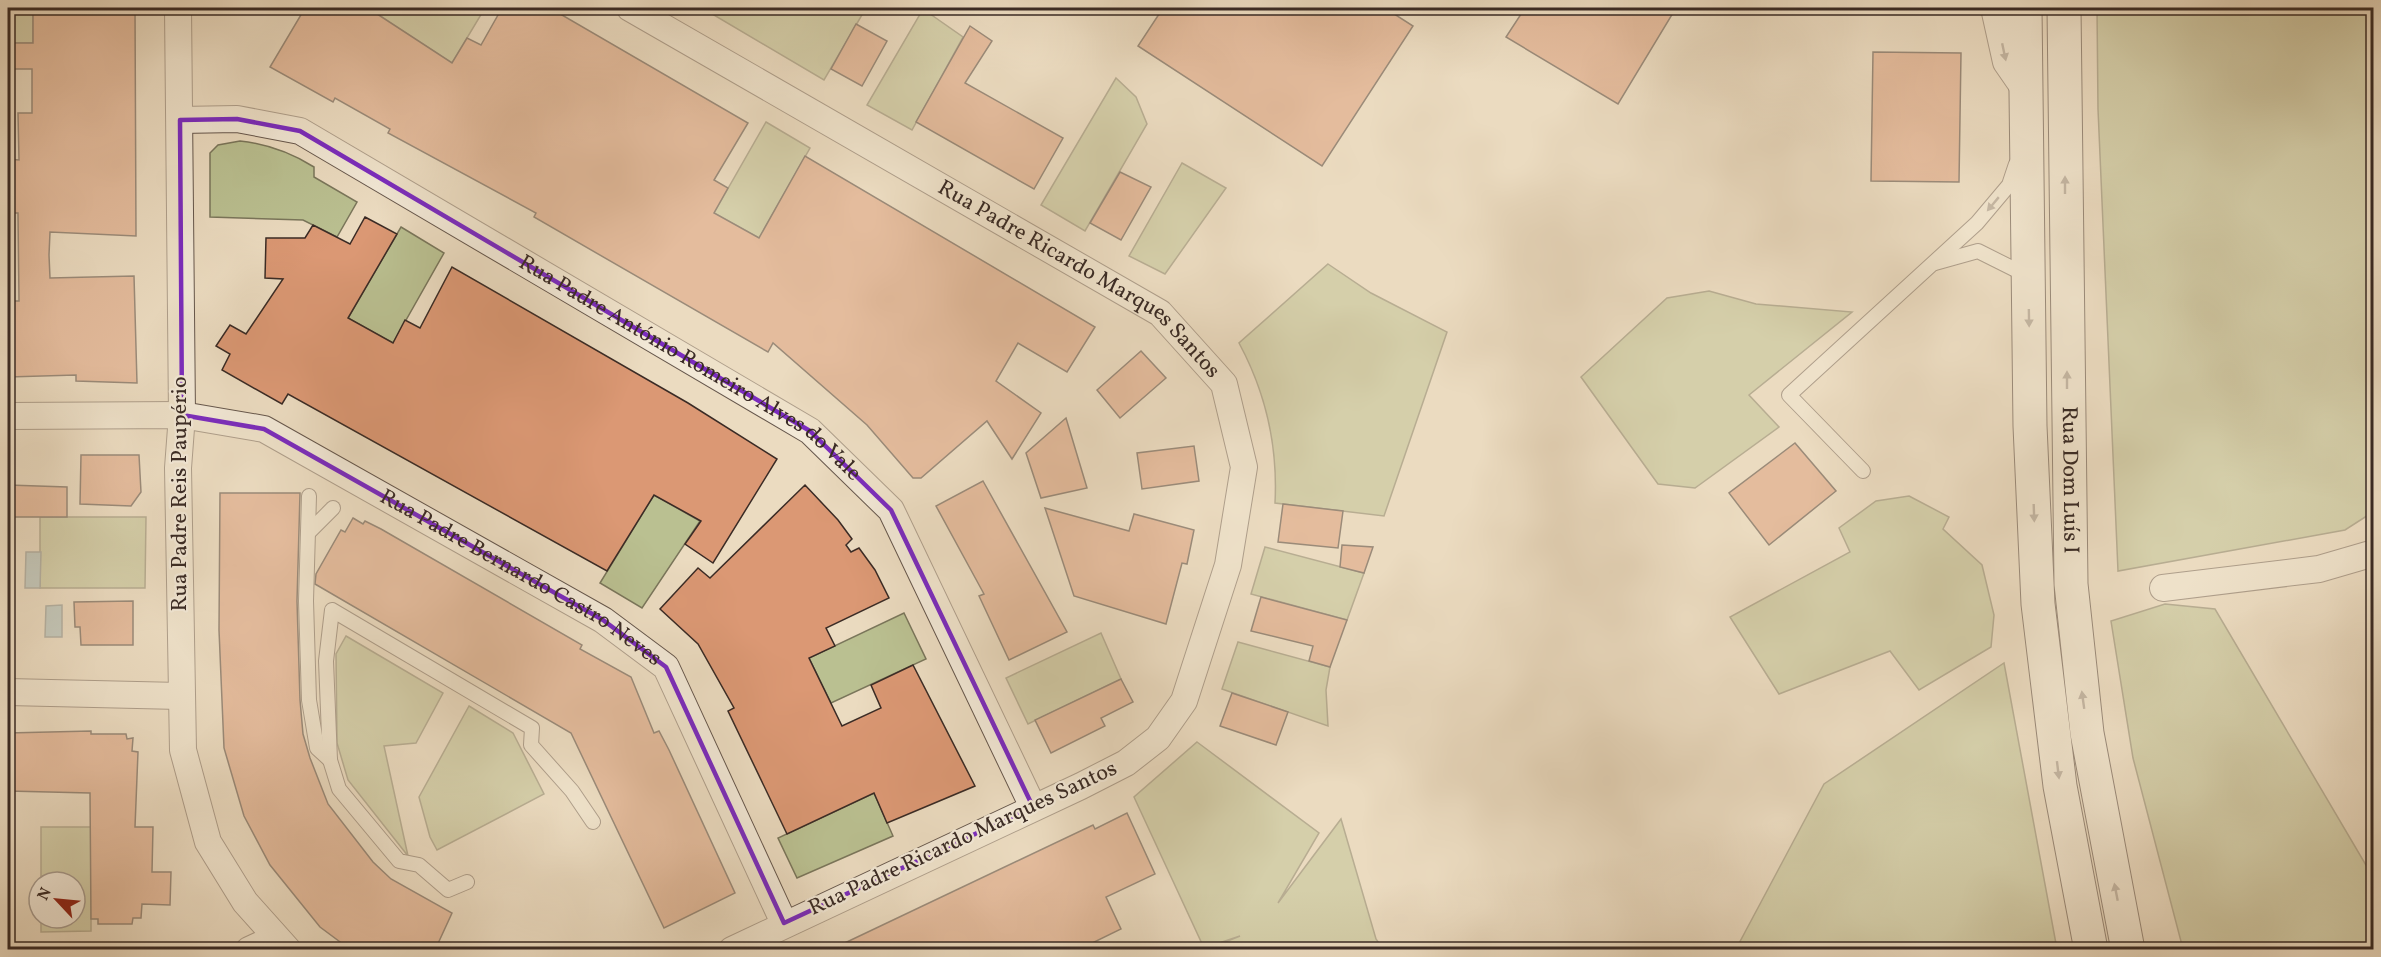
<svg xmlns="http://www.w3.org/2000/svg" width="2381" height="957" font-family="Vollkorn,serif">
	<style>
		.green { fill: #bac091; stroke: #7a765b; stroke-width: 1.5 }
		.water { fill: #9cb9bc; stroke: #758080; stroke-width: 1.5 }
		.building { fill: #db9874; stroke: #3a2b25; stroke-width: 1.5 }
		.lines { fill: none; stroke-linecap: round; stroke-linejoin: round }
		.lane-casing { stroke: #66574c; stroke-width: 16 }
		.street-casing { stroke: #66574c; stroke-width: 28 }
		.secondary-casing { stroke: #3a2b25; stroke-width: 35 }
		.lane { stroke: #f2e8d6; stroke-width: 14 }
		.street { stroke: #f2e8d6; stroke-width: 26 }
		.secondary { stroke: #f2e8d6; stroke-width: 33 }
		.oneway { fill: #968a7e }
		.marked { fill: none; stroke: #7b2cbf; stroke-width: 4.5; stroke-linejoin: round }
		.labels { text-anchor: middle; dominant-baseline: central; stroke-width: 4.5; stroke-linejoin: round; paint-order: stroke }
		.street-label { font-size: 22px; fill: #3a2b25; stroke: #f2e8d6 }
	</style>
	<rect width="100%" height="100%" fill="#ebdbc0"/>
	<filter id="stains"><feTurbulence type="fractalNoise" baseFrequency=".00333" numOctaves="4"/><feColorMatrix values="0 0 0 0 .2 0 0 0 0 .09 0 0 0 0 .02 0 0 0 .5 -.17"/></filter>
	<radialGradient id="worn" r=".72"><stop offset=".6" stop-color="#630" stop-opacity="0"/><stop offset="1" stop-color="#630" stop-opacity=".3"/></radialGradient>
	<!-- green -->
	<g class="green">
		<rect x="8" y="8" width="25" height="35"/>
		<path d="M368 8H485L452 63Z"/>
		<path d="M702 8H866L824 80Z"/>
		<path d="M2097 8H2373V512L2345 530 2118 571 2098 109Z"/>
		<path d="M923 9 963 37 912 130 867 105Z"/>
		<path d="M1116 78 1136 97 1147 124 1085 231 1041 205Z"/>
		<path d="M766 122 810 148 759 238 714 213Z"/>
		<path d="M240 141C268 144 290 152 314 167V177L357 202 337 237 303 220 210 217V153L218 145Z"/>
		<path d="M1182 163 1226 188 1165 274 1129 256Z"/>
		<path d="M401 227 444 253 393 343 348 318Z"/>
		<path d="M1328 264 1371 293 1447 332 1384 516 1275 503C1278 445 1266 393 1239 343Z"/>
		<path d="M1709 291 1756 304 1852 312 1749 395 1779 427 1695 488 1658 484 1581 377 1667 298Z"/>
		<path d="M654 495 700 521 642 608 600 583Z"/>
		<path d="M1909 496 1949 517 1943 529 1982 565 1994 615 1991 647 1919 690 1890 651 1779 694 1730 617 1850 552 1839 528 1876 501Z"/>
		<path d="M40 517H146L145 588H40Z"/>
		<path d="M1265 547 1364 573 1347 620 1251 594Z"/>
		<path d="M2165 604 2215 609 2373 877V949H2183L2133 758 2111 621Z"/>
		<path d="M904 613 926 659 831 703 809 658Z"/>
		<path d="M1101 633 1121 679 1028 724 1006 678Z"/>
		<path d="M346 636 443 693 416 743 384 746 408 856 348 780 337 743 336 654Z"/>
		<path d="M1238 642 1330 667 1326 690 1328 726 1222 689Z"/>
		<path d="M2004 663 2057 949H1736L1824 784Z"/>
		<path d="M469 706 513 733 544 794 437 850 430 837 419 797Z"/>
		<path d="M1197 742 1319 833 1278 903 1341 819 1376 939 1383 949H1208L1240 936 1204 948 1134 797Z"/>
		<path d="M874 793 893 836 797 878 778 838Z"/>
		<path d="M41 827H91V931L41 932V918H75V882H41Z"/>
	</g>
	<!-- water -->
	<g class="water">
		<path d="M26 552H41L40 588H25Z"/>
		<path d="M62 605V637H45L46 606Z"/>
	</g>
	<!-- building -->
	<g class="building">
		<path d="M33 8H135L136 236 50 232 49 255 50 278 134 276 137 383 76 381V375L8 377V301H19L18 213H8V159L19 160 18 113H32V69H8V43H33Z"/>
		<path d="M305 8H368L452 63 467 38 481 45 502 8H550L748 123 714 180 728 188 714 213 759 238 805 156 1095 327 1067 372 1018 343 996 381 1041 413 1012 459 987 421 921 478H913L867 425 773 343 768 352 534 217 536 213 388 133 390 129 335 98 333 102 270 67Z"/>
		<path d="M1163 8H1385L1413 26 1322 166 1138 46Z"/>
		<path d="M1525 8H1676L1618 104 1506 37Z"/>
		<path d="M856 24 887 41 862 86 831 69Z"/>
		<path d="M970 26 992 41 965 83 1063 138 1034 189 916 122Z"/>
		<path d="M1873 52 1961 53 1959 182 1871 181Z"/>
		<path d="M1120 172 1151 187 1121 240 1090 223Z"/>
		<path d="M365 217 397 234 348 318 393 343 405 320 420 328 452 267 688 403 777 459 713 563 685 544 701 521 654 495 607 571 288 394 282 404 222 370 230 354 216 346 230 325 246 334 283 279 265 278 266 238H305L313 225 350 244Z"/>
		<path d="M1141 351 1166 378 1120 418 1097 390Z"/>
		<path d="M1066 418 1087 488 1041 498 1026 453Z"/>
		<path d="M1795 443 1836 491 1769 545 1729 493Z"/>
		<path d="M1194 446 1199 481 1142 489 1137 453Z"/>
		<path d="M81 455H139L141 492 131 506 80 504Z"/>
		<path d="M983 481 1067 632 1009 660 979 596 984 594 936 506Z"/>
		<path d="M8 485 67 487V517H8Z"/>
		<path d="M805 485 838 520 852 539 846 545 851 552 859 548 875 570 889 598 826 628 835 646 809 658 842 726 881 708 871 685 913 665 975 786 887 823 874 793 787 834 728 711 734 708 698 644 660 609 698 568 710 578Z"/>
		<path d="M220 493H300L297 601 300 700 303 734 310 758 328 804 373 862 391 879 452 913 435 950H351L320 927 270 865 244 816 224 748 219 630Z"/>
		<path d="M1283 504 1343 511 1338 548 1278 542Z"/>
		<path d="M1045 508 1129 531 1134 514 1194 530 1187 564 1182 563 1166 624 1074 596Z"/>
		<path d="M353 518 363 524 365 521 381 529 582 645 580 649 631 677 654 733 659 731 669 750 735 893 664 928 571 733 315 584 316 574 341 530 345 532Z"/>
		<path d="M1342 545 1373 547 1364 573 1340 567Z"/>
		<path d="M1261 597 1347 620 1330 667 1309 661 1313 646 1251 631Z"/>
		<path d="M133 601V645H81L80 627H75L74 602Z"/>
		<path d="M1121 679 1133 702 1101 718 1105 726 1051 753 1035 720Z"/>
		<path d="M1232 693 1288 712 1276 745 1220 726Z"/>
		<path d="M91 731V734H126L127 739 133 738 132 751 138 752 135 827H153L152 872H171L170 905 142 904 141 918H133L132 924H98V919H91L90 793 8 791V733Z"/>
		<path d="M1127 813 1155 874 1106 897 1121 929 1078 950H830L1093 825 1095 829Z"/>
	</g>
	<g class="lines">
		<defs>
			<g id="lane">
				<path d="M1935 263 1978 251 2018 271 2024 281"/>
				<path d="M1863 471 1789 395 1977 223 2009 185 2016 164"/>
				<path d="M309 496 306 601 309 700 317 748 330 760 339 789 399 861 419 865 448 890 467 882"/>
				<path d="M308 533 333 508"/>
				<path d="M330 760 326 661 332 610 532 728 531 745 572 791 593 822"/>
			</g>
			<g id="street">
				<path d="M178 8 182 415 178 468 183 750 208 842 245 902 288 950"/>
				<path id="s1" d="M630 8 1160 313 1224 384 1244 467 1228 565 1184 701 1158 738 1126 763 1081 786 732 950"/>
				<path d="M1994 8 2006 62 2026 91"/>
				<path id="s2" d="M180 120 237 119 300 131 810 431 891 510 1033 807"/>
				<path id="s3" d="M8 416 182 415 264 429 603 620 666 667 784 923"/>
				<path d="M2163 588 2319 569 2374 553"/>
				<path d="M8 692 180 696"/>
				<path d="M249 950 275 938"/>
			</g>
			<g id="secondary">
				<path d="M2025 8 2030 426 2038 604 2060 786 2091 950"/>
				<path id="s4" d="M2064 8 2071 584 2087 733 2128 950"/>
			</g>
		</defs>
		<!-- lane casing -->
		<use href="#lane" class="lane-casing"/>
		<!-- street casing -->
		<use href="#street" class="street-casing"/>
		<!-- secondary casing -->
		<use href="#secondary" class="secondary-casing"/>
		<!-- lane -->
		<use href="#lane" class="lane"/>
		<!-- street -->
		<use href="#street" class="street"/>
		<!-- secondary -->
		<use href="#secondary" class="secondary"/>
	</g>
	<!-- one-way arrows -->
	<defs><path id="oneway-solid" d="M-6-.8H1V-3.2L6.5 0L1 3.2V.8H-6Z" transform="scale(1.5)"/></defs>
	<g class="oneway">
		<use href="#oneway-solid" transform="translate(2004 52) rotate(78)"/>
		<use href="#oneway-solid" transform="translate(2065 185) rotate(-90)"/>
		<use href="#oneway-solid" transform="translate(1993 204) rotate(130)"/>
		<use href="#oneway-solid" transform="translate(2029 318) rotate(89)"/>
		<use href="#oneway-solid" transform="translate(2067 380) rotate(-90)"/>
		<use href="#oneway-solid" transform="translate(2034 513) rotate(88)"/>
		<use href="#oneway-solid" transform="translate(2083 700) rotate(-98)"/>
		<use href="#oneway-solid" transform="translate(2058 770) rotate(83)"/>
		<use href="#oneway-solid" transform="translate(2116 892) rotate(-101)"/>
	</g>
	<!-- marked area -->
	<path d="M0 0H2381V957H0ZM237 119 300 131 810 431 891 510 1033 807 784 923 666 667 603 620 264 429 182 415 180 120Z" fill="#ebdbc0" fill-opacity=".55" fill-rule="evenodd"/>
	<path class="marked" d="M237 119 300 131 810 431 891 510 1033 807 784 923 666 667 603 620 264 429 182 415 180 120Z"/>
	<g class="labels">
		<!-- street labels -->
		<g class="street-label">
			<text stroke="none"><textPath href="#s1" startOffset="526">Rua Padre Ricardo Marques Santos</textPath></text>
			<text stroke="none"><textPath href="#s2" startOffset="578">Rua Padre António Romeiro Alves do Vale</textPath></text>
			<text stroke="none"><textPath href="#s4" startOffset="472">Rua Dom Luís I</textPath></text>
			<text transform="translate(180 494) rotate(-90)">Rua Padre Reis Paupério</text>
			<text stroke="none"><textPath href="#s3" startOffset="554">Rua Padre Bernardo Castro Neves</textPath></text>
			<text transform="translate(963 839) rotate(-25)">Rua Padre Ricardo Marques Santos</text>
		</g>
	</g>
	<!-- margin -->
	<rect width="2381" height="957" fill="none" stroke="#ebdbc0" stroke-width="30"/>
	<rect x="9" y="9" width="2363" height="939" fill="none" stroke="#3a2b25" stroke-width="3"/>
	<rect x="15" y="15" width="2351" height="927" fill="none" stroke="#3a2b25" stroke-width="1.5"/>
	<!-- north arrow -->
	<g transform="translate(57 900) rotate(296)"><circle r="28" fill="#f2e8d6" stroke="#a89c8f" stroke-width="1.5"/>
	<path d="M0-4.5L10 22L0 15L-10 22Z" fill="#8f2418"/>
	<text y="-9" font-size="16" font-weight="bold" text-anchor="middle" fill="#3a2b25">N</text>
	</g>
	<rect width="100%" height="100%" filter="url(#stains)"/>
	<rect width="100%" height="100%" fill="url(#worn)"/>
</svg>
